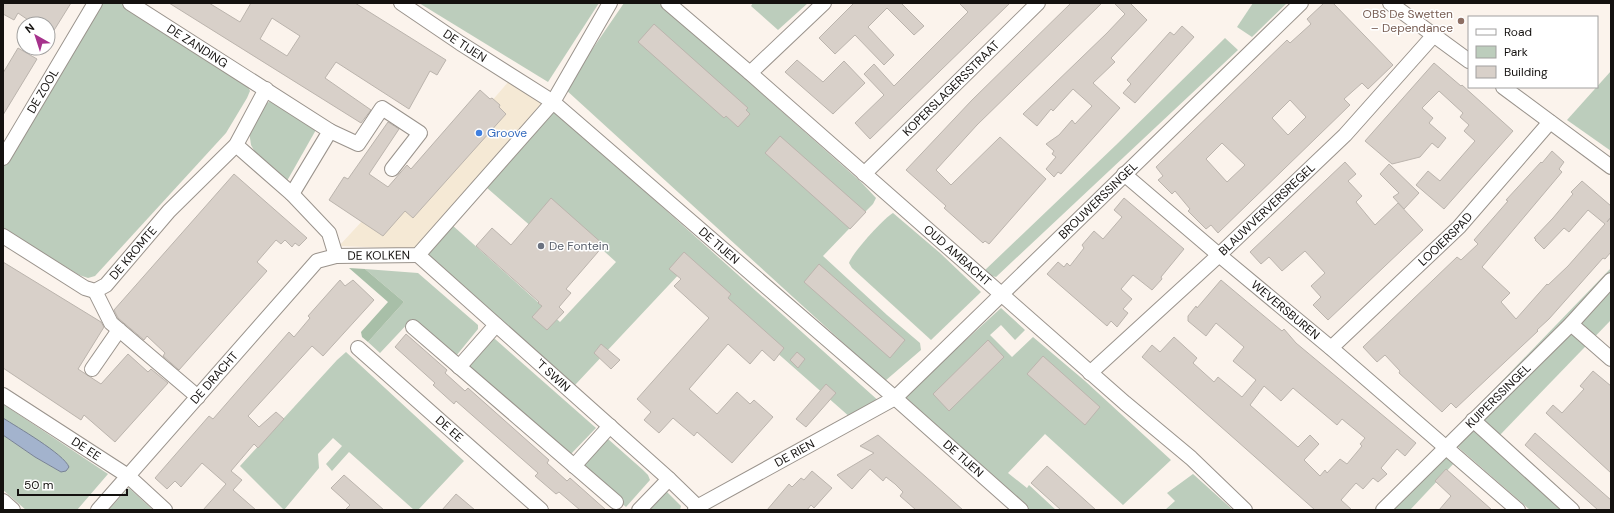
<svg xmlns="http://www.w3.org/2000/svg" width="1614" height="513" font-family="'DM Sans',sans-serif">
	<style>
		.commercial { fill: #f5e9d5 }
		.green { fill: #bccdbc }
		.forest { fill: #a8bfa8 }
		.water { fill: #a3b3cd; stroke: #788294 }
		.building { fill: #d8d0c9; stroke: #bbb4ad; fill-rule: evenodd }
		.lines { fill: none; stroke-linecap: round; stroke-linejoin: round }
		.minor-casing { stroke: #9a938c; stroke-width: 16 }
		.minor { stroke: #fff; stroke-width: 14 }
		.education-dot { fill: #8d6e63; stroke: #fff; stroke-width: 1.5 }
		.shop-dot { fill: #3f7fe0; stroke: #fff; stroke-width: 1.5 }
		.worship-dot { fill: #6b7280; stroke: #fff; stroke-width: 1.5 }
		.labels { text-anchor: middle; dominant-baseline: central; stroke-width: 3; stroke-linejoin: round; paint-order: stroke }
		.education-label { font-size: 12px; fill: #785e54; stroke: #fff; text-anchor: end }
		.street-label { font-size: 12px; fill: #14110f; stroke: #fff }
		.shop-label { font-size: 12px; fill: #366cbe; stroke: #fff; text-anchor: start }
		.worship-label { font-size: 12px; fill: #5b616d; stroke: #fff; text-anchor: start }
	</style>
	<rect width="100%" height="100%" fill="#fbf3ec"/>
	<!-- commercial -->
	<path class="commercial" d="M509 81 543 104 416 249 339 246 376 206 390 219Z"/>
	<!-- green -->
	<g class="green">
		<path d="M102 3H120L230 71 248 86 250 91 247 98 226 133 95 276 88 278 79 275 3 228V167Z"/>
		<path d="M419 3H599L548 82Z"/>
		<path d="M624 3H658L667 9 861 182 876 198 873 204 868 209 823 256 887 315 920 343 921 350 885 381 565 89Z"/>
		<path d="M753 3H808L778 30 751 6Z"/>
		<path d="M1253 3H1287L1252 37 1237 27Z"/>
		<path d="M1225 38 1238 50 996 277 988 275 984 271 1116 145Z"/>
		<path d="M1611 71V151L1567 120Z"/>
		<path d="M273 99 317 128 287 181 256 154 251 145 249 131 266 104Z"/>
		<path d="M553 109 881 403 851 418 683 270 575 385 426 253 451 224 560 322 616 262 562 213 541 235 486 187Z"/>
		<path d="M893 213 940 253 981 292 931 340 852 268 849 263C852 253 884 218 893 213Z"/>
		<path d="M1611 268V320L1499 436 1473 411Z"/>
		<path d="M365 269 418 273 478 325V329L456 356 412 319 380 353 368 342 404 302Z"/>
		<path d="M1001 308 1025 330 1015 340 1001 325 990 335 1012 357 1033 337 1085 381 1171 460 1123 505 1045 434 1008 473 1027 488 1029 485 1056 510H1028L905 399 908 393Z"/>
		<path d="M490 339H495L596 428 569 456 465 364Z"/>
		<path d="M346 352 464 461 418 510H414L349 452 332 471 326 464 342 446 333 438 318 454 319 468 284 510 240 466 337 360Z"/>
		<path d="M3 404 108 474 77 510H26L3 490V435L35 457 61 472 56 454 3 418Z"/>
		<path d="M1472 429 1477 432 1563 510H1530L1459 448 1456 444Z"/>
		<path d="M608 439 643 470 648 475 650 480 626 507 581 468Z"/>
		<path d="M1440 444 1456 461 1410 510H1376Z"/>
		<path d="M1193 474 1233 510H1165L1175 501 1167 493Z"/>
		<path d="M129 488 153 510H108Z"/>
		<path d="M666 491 681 506 680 510H648Z"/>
	</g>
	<!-- forest -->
	<path class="forest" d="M349 268 365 269 404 302 368 342 362 337 361 332 388 302Z"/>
	<!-- water -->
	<path class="water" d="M3 418C17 427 64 454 69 467L66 471 61 472 35 457 3 435Z"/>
	<!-- building -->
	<g class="building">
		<path d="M3 3H71L48 40V24H34L18 13 14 20 3 14Z"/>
		<path d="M169 3H209L240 22 251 3H355L446 60 437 75 430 71 409 109 336 62 325 78 371 110 361 123ZM272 18 300 36 287 56 260 39Z"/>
		<path d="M854 3H901L924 26 914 35 887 8 868 27 894 55 884 65 855 35 835 54 819 38Z"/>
		<path d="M959 3H1010L870 139 855 123 884 95 864 74 874 64 894 86 968 12Z"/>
		<path d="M1071 3H1102L977 125 936 170 951 185 1000 137 1046 179 989 244 985 241 983 243 944 208 946 206 906 170 972 100Z"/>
		<path d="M1114 3H1130L1147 20 1111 58 1115 62 1093 83 1120 108 1061 174 1058 172 1054 177 1046 169 1056 157 1052 154 1054 151 1046 144 1059 135 1072 120 1075 124 1092 106 1073 89 1053 111 1051 109 1037 126 1023 114 1107 33 1125 14Z"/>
		<path d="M1324 3H1333L1393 65 1368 89 1362 83 1344 99 1350 105 1218 233 1211 225 1206 229 1188 211 1190 209 1175 191 1172 194 1158 180 1163 176 1156 167 1287 40 1290 43 1311 24 1307 19ZM1290 100 1306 117 1288 135 1272 118ZM1222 143 1245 165 1227 182 1206 159Z"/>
		<path d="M654 24 748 108 746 110 750 114 738 127 726 116 724 118 638 42Z"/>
		<path d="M1182 26 1194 37 1135 103 1123 93 1131 84 1127 80 1170 32 1174 35Z"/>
		<path d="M18 48 37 59 3 115V73Z"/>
		<path d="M797 60 823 82 844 61 865 83 833 114 785 72Z"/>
		<path d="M1434 63 1461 86 1462 85 1513 131 1444 209 1416 185 1428 171 1440 181 1475 141 1464 131 1469 125 1460 117 1463 113 1439 91 1422 108 1433 118 1429 123 1446 138 1438 148 1432 143 1420 157 1392 164 1365 141Z"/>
		<path d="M480 90 490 99 492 98 500 105 499 107 506 114 413 218 405 211 383 236 329 200 344 177 348 179 388 122 399 129 369 174 388 187 407 165 411 169Z"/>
		<path d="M780 136 866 212 850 229 765 153Z"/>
		<path d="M1552 151 1564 162 1559 169 1562 172 1482 267 1510 293 1501 302 1516 319 1547 284 1548 285 1568 266 1605 224 1588 210 1569 232 1564 228 1544 249 1535 240 1536 239 1534 238 1553 218 1573 194 1571 192 1582 181 1611 206V217L1607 222 1611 217V252L1605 259 1603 258 1549 319 1537 330 1538 331 1456 408 1451 403 1442 412 1399 373 1400 371 1385 355 1377 362 1363 347 1457 257 1461 260 1478 244 1474 240 1508 201 1506 200 1541 162 1542 163Z"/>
		<path d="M1345 162 1356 174 1348 181 1362 196 1356 202 1375 225 1398 203 1423 230 1328 320 1313 305 1321 297 1311 286 1325 273 1305 251 1282 271 1269 257 1261 264 1250 252Z"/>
		<path d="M1389 164 1419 193 1404 209 1393 197 1399 193 1380 174Z"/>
		<path d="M234 174 307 238 299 246 295 243 292 247 285 240 281 244 276 240 257 262 267 271 179 370 163 356 165 353 147 336 144 340 118 318 114 310Z"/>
		<path d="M551 198 604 245 566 289 571 293 559 307 564 312 547 330 532 317 542 306 538 303 539 302 476 246 492 228 511 245Z"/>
		<path d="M1124 198 1184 249 1161 277 1162 279 1152 290 1133 275 1121 289 1132 299 1123 309 1128 313 1117 327 1111 321 1107 326 1047 274 1058 262 1064 267 1067 263 1070 266 1084 248 1082 245 1094 231 1103 239 1122 217 1114 210Z"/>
		<path d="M684 252 731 294 728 298 784 348 774 361 762 350 750 364 728 344 689 389 717 414 737 392 750 404 754 400 773 417 732 463 697 432 694 436 673 418 659 433 644 420 651 412 637 399 709 318 674 286 681 279 669 269Z"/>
		<path d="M3 262 101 322 104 327 78 369 101 384 128 354 148 372 151 369 168 383 115 442 84 415 81 420 3 368Z"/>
		<path d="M819 264 905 340 890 358 804 282Z"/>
		<path d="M340 280 345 286 353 280 374 300 323 356 312 346 248 416 259 427 276 412 284 419 258 448 254 444 231 471 242 480 233 490 256 510H203L226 484 202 463 181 487 175 481 167 489 155 478 209 416 213 419 289 332 294 337 310 318 308 316Z"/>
		<path d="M1221 280 1282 331 1284 329 1296 343 1416 443 1405 456 1397 449 1381 468 1387 474 1378 482 1373 478 1363 489 1356 483 1341 500 1352 510H1315L1142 357 1152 345 1160 352 1174 337 1197 358 1193 363 1214 382 1218 377 1242 397 1256 380 1233 361 1244 347 1216 323 1206 336 1188 321V316L1196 306 1197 308ZM1264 386 1281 401 1293 388 1337 425 1342 419 1365 438 1360 444 1362 446 1347 464 1340 459 1327 473 1325 470 1320 476 1304 460 1319 444 1310 435 1298 447 1250 405Z"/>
		<path d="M406 334 447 370 445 373 465 391 468 388 549 460 547 463 567 481 570 478 606 510H580L559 492 556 494 535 476 538 473 456 401 454 404 433 385 435 383 395 347Z"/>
		<path d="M988 340 1004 357 949 411 933 394Z"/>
		<path d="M601 344 620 360 611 369 594 353Z"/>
		<path d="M797 352 805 359 798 368 790 360Z"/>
		<path d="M1043 356 1100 407 1085 425 1027 374Z"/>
		<path d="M1593 371 1611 386V473L1546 413 1553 405 1562 413 1584 389 1580 386Z"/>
		<path d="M826 384 836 393 806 427 796 419Z"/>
		<path d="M1535 433 1611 500V510H1598L1525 445Z"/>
		<path d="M878 435 926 477 963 510H916L900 496 903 492 895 484 886 477 883 481 870 469 852 489 837 475 874 453 860 446Z"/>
		<path d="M1047 466 1076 492 1096 510H1061L1031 483Z"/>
		<path d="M1446 469 1464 485 1492 510H1439L1451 496 1435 481Z"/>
		<path d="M812 471 832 488 814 508 811 505 807 510H767L789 484 792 487 801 478 804 480Z"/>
		<path d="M344 475 384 510H345L350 505 331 488Z"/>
		<path d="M456 494 475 510H442Z"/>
	</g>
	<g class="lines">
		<defs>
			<g id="minor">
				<path id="s1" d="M130 3 330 131 292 194"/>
				<path id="s2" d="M401 3 460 43 553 102 895 398 1021 510"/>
				<path id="s3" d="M668 3 750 73 1125 403 1191 458 1245 510"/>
				<path d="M1390 3 1469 61"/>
				<path d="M750 73 824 3"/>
				<path d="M1503 87 1611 167"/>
				<path d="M330 131 358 144 382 108 420 133 392 169"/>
				<path id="s4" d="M236 145 292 194 329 233 336 256 418 255 553 102 610 3"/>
				<path id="s5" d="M3 158 95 3"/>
				<path id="s6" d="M864 174 1038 3"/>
				<path id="s7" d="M1124 174 1219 255 1331 348 1518 510"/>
				<path id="s8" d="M3 236 85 288 95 291 106 285 169 211 236 145 266 89"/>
				<path id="s9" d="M418 255 669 479 701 510"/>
				<path d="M95 291 111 323 198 397"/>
				<path d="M1571 324 1611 359"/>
				<path d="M413 327 616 502"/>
				<path id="s10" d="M358 348 541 510"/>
				<path id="s11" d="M1331 348 1459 227 1550 122"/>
				<path d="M459 367 496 325"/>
				<path d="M92 369 119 330"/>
				<path id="s12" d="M1090 373 1219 255 1345 135 1434 35"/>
				<path id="s13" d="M3 395 128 476 165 510"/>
				<path d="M1473 420 1572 510"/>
				<path d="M574 466 610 426"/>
				<path d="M3 501 13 510"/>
				<path id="s14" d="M98 510 317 261 336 256"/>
				<path d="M639 510 669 479"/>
				<path id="s15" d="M695 510 697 507 895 398 1301 3"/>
				<path id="s16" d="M1383 510 1571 324 1611 280"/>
			</g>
		</defs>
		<!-- minor casing -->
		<use href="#minor" class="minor-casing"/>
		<!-- minor -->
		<use href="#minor" class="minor"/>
	</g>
	<!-- markers -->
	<circle class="education-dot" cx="1461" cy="21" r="4"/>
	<circle class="shop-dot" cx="479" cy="133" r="4"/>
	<circle class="worship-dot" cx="541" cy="246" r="4"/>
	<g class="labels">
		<!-- education labels -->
		<g class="education-label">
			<text x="1453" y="14">OBS De Swetten<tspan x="1453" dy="14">– Dependance</tspan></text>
		</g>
		<!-- street labels -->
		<g class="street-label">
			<text stroke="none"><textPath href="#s1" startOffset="80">DE ZANDING</textPath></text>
			<text stroke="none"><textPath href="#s2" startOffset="77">DE TIJEN</textPath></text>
			<text stroke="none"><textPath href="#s6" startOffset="122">KOPERSLAGERSSTRAAT</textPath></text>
			<text stroke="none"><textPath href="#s5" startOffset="78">DE ZOOL</textPath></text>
			<text stroke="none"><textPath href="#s15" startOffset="513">BROUWERSSINGEL</textPath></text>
			<text stroke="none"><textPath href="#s12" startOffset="241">BLAUWVERVERSREGEL</textPath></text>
			<text stroke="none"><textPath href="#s11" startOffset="158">LOOIERSPAD</textPath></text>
			<text stroke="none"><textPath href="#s2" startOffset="401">DE TIJEN</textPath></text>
			<text stroke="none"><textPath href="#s8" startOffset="162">DE KROMTE</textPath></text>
			<text stroke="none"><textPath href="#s4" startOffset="195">DE KOLKEN</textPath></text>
			<text stroke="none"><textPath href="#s3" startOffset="384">OUD AMBACHT</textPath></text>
			<text stroke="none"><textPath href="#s7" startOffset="211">WEVERSBUREN</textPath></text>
			<text stroke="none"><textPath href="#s9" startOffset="181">'T SWIN</textPath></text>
			<text stroke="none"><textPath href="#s14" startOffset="176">DE DRACHT</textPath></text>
			<text stroke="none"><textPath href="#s16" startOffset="162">KUIPERSSINGEL</textPath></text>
			<text stroke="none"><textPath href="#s10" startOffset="122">DE EE</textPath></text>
			<text stroke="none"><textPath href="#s13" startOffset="99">DE EE</textPath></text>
			<text stroke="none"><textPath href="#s15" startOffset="115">DE RIEN</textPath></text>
			<text stroke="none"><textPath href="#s2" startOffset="725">DE TIJEN</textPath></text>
		</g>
		<!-- shop labels -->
		<g class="shop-label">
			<text x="487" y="133">Groove</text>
		</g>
		<!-- worship labels -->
		<g class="worship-label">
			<text x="549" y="246">De Fontein</text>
		</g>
	</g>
	<!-- border -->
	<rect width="1614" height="513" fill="none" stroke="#14110f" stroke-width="8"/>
	<!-- legend -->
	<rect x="1468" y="16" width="130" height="72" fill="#ffffff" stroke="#a1a09f"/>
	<rect x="1476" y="29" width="20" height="6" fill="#ffffff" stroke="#a1a09f"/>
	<text x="1504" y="36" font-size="12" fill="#14110f">Road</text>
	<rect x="1476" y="46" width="20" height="12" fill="#bccdbc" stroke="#a1a09f"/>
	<text x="1504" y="56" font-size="12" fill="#14110f">Park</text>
	<rect x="1476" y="66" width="20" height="12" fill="#d8d0c9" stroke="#a1a09f"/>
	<text x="1504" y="76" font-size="12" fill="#14110f">Building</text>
	<!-- north arrow -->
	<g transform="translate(36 36) rotate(321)"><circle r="19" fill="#ffffff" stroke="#a1a09f"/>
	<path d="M0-3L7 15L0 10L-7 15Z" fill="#a6328c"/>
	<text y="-6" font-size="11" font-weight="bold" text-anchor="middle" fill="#14110f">N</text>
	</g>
	<!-- scale -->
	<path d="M18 489v6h109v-6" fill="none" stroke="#14110f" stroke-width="2"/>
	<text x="24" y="489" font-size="12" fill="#14110f" stroke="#ffffff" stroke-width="3" paint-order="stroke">50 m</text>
</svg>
